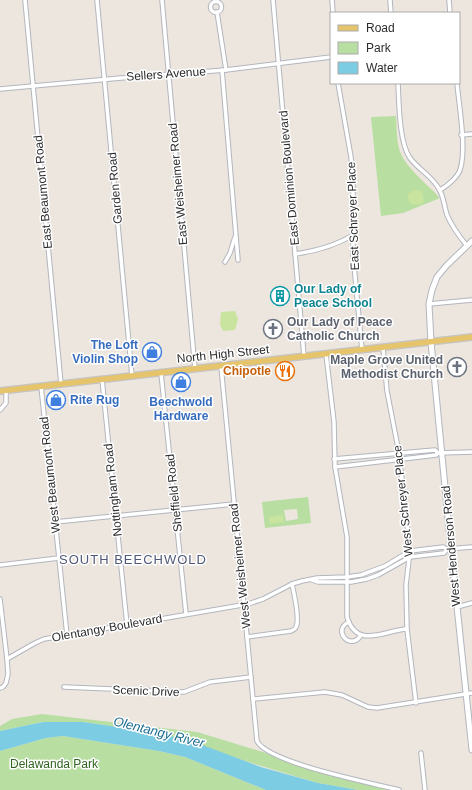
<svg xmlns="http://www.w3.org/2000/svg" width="472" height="790" font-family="Helvetica,sans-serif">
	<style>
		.green { fill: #b8dea1; fill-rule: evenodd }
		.pitch { fill: #c9e49e }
		.water { fill: #7ccde4 }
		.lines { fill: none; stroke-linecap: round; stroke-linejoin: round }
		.minor-casing { stroke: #b3b6be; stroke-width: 5.5 }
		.secondary-casing { stroke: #b3b6be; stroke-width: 7 }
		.primary-casing { stroke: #c4c4c4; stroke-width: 8 }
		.minor { stroke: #fff; stroke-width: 3.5 }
		.secondary { stroke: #fff; stroke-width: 5 }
		.primary { stroke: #e5c46c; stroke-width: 5.5 }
		.labels { text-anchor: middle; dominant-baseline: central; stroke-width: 3; stroke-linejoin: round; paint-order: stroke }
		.street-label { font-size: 12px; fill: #2c2c2c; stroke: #fff }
		.culture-label { font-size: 12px; font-weight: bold; fill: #0d838f; stroke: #fff; text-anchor: start }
		.worship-label { font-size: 12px; font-weight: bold; fill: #5b616d; stroke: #fff; text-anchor: start }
		.shop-label { font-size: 12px; font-weight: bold; fill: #366cbe; stroke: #fff; text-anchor: end }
		.food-label { font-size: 12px; font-weight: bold; fill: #c56008; stroke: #fff; text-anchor: end }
		.park-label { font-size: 12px; fill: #326321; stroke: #fff }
		.neighbourhood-label { font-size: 13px; letter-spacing: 1px; fill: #505979; stroke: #fff }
		.water-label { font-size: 13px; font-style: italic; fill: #1a6d92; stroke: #fff }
	</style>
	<rect width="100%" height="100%" fill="#ece6df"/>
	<!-- green -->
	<g class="green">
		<path d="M396 116C397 128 396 145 402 156 409 170 429 186 440 198L403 213 381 216 371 117Z"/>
		<path d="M308 497 311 523 265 528 262 502ZM297 509 298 519 286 521 284 510Z"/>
		<path d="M42 714 197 732 332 773 401 790H358L318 783 146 731 83 722H43L0 731V726L12 719Z"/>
		<path d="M63 736 159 751 185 757 266 790H0V751L46 738Z"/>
	</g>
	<!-- pitch -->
	<g class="pitch">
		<path d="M415 190 422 191 424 201 421 205 411 204 408 199V194Z"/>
		<path d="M235 311 238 319 235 330 223 331 220 325 221 312Z"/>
		<path d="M283 515 284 522 270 524 269 517Z"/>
	</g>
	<!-- water -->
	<path class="water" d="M43 722H83L146 731 189 740 261 767 318 783 358 790H266L185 757 159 751 63 736 46 738 0 751V731Z"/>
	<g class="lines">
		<defs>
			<g id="minor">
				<path d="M25 0 61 384"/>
				<path d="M97 0 132 376"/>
				<path d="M162 0 195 369"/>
				<path d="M273 0 304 356"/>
				<path d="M332 0 333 13"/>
				<path d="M390 0 391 13"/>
				<path d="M449 0 450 13"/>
				<circle cx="216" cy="7" r="5.5"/>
				<path d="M217 12 226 70"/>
				<path d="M222 70 238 260"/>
				<path d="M338 83 351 157 353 185V254L362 350"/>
				<path d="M398 83C399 102 399 143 410 158 419 170 433 177 439 189 444 197 444 206 447 215 452 227 459 236 467 246"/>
				<path d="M0 89 132 77 226 70 331 57"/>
				<path d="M461 135 472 134"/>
				<path d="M440 190C447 186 457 178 460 170 467 150 459 106 457 83"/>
				<path d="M295 254C316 251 335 246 353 235"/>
				<path d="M225 262 230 253 235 237"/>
				<path d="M429 304 472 300"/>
				<path d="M383 348 387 391 399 453 410 551 406 585 407 629 416 703"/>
				<path d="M326 354 334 422 335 467 347 537V617C357 650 385 630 407 629"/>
				<path d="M221 366 257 741C268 763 372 783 399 790"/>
				<path d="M161 373 186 614"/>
				<path d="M102 379 127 625"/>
				<path d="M41 386 67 635"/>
				<path d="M0 410 6 403V390"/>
				<path d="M334 459 435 450 438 453 472 452"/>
				<path d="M335 467 436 455 438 453"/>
				<path d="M55 522 234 504"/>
				<path d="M0 565 59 558"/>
				<path d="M312 580 318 582H351L367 579 378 575 410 557 444 553 447 549 472 547"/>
				<path d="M0 599 7 659 8 674 6 683 3 687 0 688"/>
				<path d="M457 607 472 603"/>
				<path d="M349 622C331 630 351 652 361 635"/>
				<path d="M247 637 291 631C293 630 295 630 296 627 300 620 294 593 292 584"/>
				<path d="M7 659 35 643 44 639 248 604 263 599 292 584 302 581 317 578 347 577 361 575 385 566 410 551 443 547 447 549"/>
				<path d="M64 687 184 692 210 682 251 677"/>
				<path d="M253 699 325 692 342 695 368 707 377 708 472 693"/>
				<path d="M421 753 425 790"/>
			</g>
			<path id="secondary" d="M472 241 447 265 437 277 432 290 429 304 431 342 451 549 472 750"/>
			<path id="primary" d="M0 391 472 337"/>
		</defs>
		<!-- minor casing -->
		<use href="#minor" class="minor-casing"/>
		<!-- secondary casing -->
		<use href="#secondary" class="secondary-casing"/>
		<!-- primary casing -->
		<use href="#primary" class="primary-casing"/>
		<!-- minor -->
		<use href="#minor" class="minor"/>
		<!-- secondary -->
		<use href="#secondary" class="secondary"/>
		<!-- primary -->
		<use href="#primary" class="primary"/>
	</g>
	<!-- icons -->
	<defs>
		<symbol id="building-ring" viewBox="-11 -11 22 22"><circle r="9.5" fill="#fff" stroke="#0f9aa8" stroke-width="1.5"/><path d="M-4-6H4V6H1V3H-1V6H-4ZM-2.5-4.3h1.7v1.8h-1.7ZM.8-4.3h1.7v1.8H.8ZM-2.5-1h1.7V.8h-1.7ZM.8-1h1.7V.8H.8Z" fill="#0f9aa8"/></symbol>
		<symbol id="church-ring" viewBox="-11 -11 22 22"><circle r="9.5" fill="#fff" stroke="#6b7280" stroke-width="1.5"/><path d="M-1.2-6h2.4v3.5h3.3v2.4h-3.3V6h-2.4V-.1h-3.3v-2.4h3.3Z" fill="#6b7280"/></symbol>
		<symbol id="shop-ring" viewBox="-11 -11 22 22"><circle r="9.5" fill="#fff" stroke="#3f7fe0" stroke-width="1.5"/><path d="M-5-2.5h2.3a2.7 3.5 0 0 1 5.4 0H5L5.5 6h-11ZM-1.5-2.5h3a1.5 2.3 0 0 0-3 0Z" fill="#3f7fe0"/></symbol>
		<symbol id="restaurant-ring" viewBox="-11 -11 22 22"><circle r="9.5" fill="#fff" stroke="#e8710a" stroke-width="1.5"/><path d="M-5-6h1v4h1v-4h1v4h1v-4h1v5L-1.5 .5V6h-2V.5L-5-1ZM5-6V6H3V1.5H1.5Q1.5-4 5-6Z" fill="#e8710a"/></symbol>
	</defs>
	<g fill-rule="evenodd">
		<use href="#building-ring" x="269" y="285" width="22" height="22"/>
		<use href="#church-ring" x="262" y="318" width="22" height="22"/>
		<use href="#shop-ring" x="141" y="341" width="22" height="22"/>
		<use href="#church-ring" x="446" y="356" width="22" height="22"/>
		<use href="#restaurant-ring" x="274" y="360" width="22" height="22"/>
		<use href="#shop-ring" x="170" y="371" width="22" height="22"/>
		<use href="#shop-ring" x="45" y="389" width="22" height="22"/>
	</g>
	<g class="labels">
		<!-- street labels -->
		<g class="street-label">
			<text transform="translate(166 74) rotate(-4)">Sellers Avenue</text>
			<text transform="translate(289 178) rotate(-95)">East Dominion Boulevard</text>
			<text transform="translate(178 184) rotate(-95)">East Weisheimer Road</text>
			<text transform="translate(115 188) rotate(-95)">Garden Road</text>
			<text transform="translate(43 192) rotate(-95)">East Beaumont Road</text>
			<text transform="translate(353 216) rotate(-92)">East Schreyer Place</text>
			<text transform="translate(223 354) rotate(-6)">North High Street</text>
			<text transform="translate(50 475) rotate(-96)">West Beaumont Road</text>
			<text transform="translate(113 490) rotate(-96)">Nottingham Road</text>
			<text transform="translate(174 493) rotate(-96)">Sheffield Road</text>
			<text transform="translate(403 501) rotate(-96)">West Schreyer Place</text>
			<text transform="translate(451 546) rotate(-95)">West Henderson Road</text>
			<text transform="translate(240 566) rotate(-96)">West Weisheimer Road</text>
			<text transform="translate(107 628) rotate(-10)">Olentangy Boulevard</text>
			<text transform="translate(146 691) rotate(2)">Scenic Drive</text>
		</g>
		<!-- culture labels -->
		<g class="culture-label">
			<text x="294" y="289">Our Lady of<tspan x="294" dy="14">Peace School</tspan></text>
		</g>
		<!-- worship labels -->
		<g class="worship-label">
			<text x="287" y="322">Our Lady of Peace<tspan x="287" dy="14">Catholic Church</tspan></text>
			<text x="443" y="360" text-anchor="end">Maple Grove United<tspan x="443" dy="14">Methodist Church</tspan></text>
		</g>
		<!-- shop labels -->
		<g class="shop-label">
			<text x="138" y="345">The Loft<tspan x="138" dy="14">Violin Shop</tspan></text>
			<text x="70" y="400" text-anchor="start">Rite Rug</text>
			<text x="181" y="402" text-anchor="middle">Beechwold<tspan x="181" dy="14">Hardware</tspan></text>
		</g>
		<!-- food labels -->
		<g class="food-label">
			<text x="271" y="371">Chipotle</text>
		</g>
		<!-- park labels -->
		<g class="park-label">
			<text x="54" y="764">Delawanda Park</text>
		</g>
		<!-- neighbourhood labels -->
		<g class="neighbourhood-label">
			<text x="133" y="559">SOUTH BEECHWOLD</text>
		</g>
		<!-- water labels -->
		<g class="water-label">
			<text transform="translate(159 732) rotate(14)">Olentangy River</text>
		</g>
	</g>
	<!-- legend -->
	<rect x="330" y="12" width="130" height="72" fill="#ffffff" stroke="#ababab"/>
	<rect x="338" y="25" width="20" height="6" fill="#e5c46c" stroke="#ababab"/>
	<text x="366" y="32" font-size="12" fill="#2c2c2c">Road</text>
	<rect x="338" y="42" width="20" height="12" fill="#b8dea1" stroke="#ababab"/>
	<text x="366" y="52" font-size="12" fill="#2c2c2c">Park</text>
	<rect x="338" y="62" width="20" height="12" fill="#7ccde4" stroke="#ababab"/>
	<text x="366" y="72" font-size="12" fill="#2c2c2c">Water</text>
</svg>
